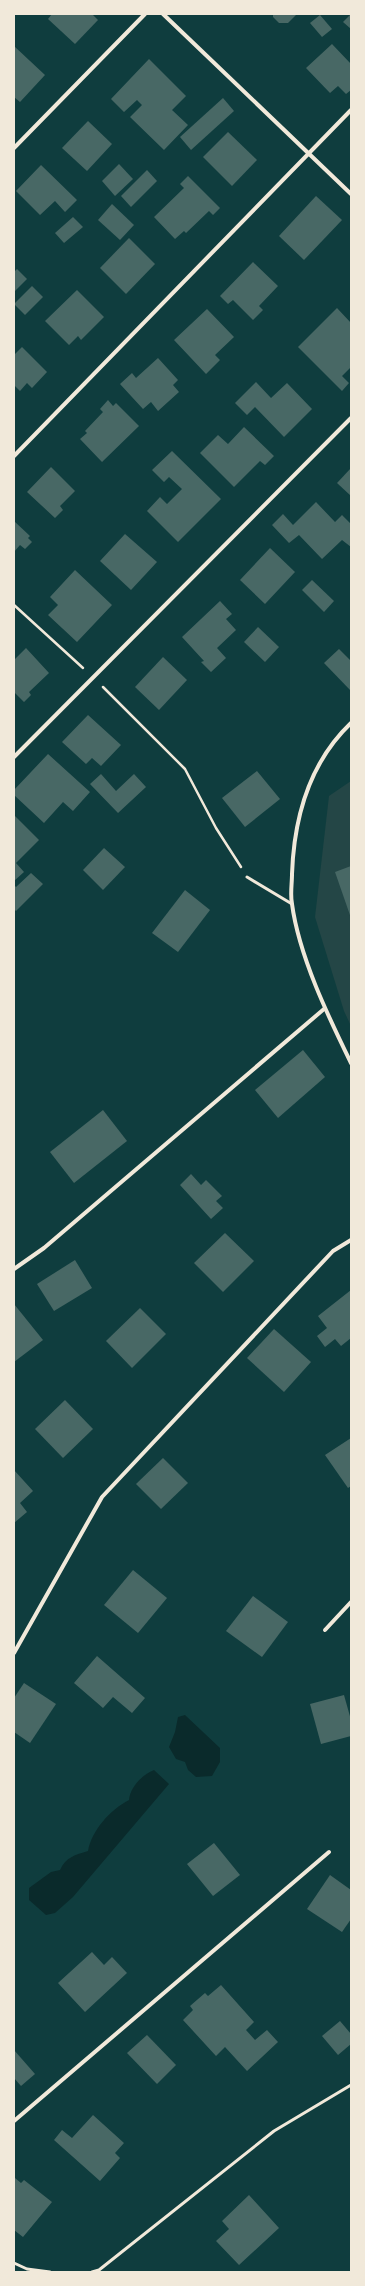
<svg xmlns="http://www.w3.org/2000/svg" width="365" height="2286" font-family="Overpass,sans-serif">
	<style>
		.green { fill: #244646 }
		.water { fill: #0a2a2b }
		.building { fill: #486865 }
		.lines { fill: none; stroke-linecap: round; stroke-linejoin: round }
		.path { stroke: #f1e9da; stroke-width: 2.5 }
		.service { stroke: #f1e9da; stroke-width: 3 }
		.minor { stroke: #f1e9da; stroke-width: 4 }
	</style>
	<rect width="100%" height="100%" fill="#0f3d3e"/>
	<!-- green -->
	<path class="green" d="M351 781V1026L344 1011 315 917 329 796Z"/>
	<!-- water -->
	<g class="water">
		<path d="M185 1715 220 1748V1762L212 1776 196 1777 188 1770 185 1762 176 1759 169 1747 175 1732 178 1717Z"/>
		<path d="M154 1770 169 1784 73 1897 55 1913 46 1915 29 1900V1888L51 1872 60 1870C66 1857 75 1855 88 1851 92 1830 110 1810 129 1800 130 1787 143 1774 154 1770Z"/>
	</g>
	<!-- building -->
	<g class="building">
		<path d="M52 14H92L98 20 75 44 48 19Z"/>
		<path d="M273 14H297L288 23H279L273 17Z"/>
		<path d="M351 14V29L343 22Z"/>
		<path d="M320 15 332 29 322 37 310 23Z"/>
		<path d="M332 44 351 64V90L346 94 338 86 330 93 306 68Z"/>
		<path d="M14 46 45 75 20 102 14 97Z"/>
		<path d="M149 59 186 96 172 110 188 125 164 150 130 117 142 105 137 100 124 112 111 99Z"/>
		<path d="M223 98 234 111 191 150 180 137Z"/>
		<path d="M88 121 112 144 87 171 62 148Z"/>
		<path d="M228 132 257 160 232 186 203 157Z"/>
		<path d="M119 164 133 179 115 196 102 181Z"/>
		<path d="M41 165 77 200 65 212 55 201 40 215 16 191Z"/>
		<path d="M147 170 157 181 131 207 121 196Z"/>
		<path d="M188 176 220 208 213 215 209 211 186 233 184 231 175 239 154 217 184 188 180 184Z"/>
		<path d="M316 196 342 220 304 260 279 236Z"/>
		<path d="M112 204 134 225 120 240 98 220Z"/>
		<path d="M73 217 83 227 64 243 55 233Z"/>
		<path d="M129 238 155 264 126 294 100 268Z"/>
		<path d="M253 262 278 286 259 306 263 310 253 320 233 300 228 304 220 296Z"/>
		<path d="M17 269 27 279 14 292V272Z"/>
		<path d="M32 286 43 297 25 315 14 304Z"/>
		<path d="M77 290 104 317 81 340 78 336 69 345 45 321Z"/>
		<path d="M337 308 351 323V367L342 376 349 383 342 391 298 347Z"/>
		<path d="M207 309 234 337 215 355 220 360 206 374 174 340Z"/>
		<path d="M22 347 47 372 32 388 27 383 20 391 14 385V355Z"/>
		<path d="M158 358 178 380 173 385 179 392 158 411 151 402 143 409 120 384 132 373 136 378Z"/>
		<path d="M256 382 271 398 287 383 312 409 284 437 255 407 247 415 235 403Z"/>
		<path d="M108 400 113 406 116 403 139 426 102 462 80 439 87 433 85 431 103 412 100 409Z"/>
		<path d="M244 427 274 456 265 465 260 461 234 487 200 453 218 435 228 444Z"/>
		<path d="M172 451 221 499 178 542 147 511 160 497 167 504 182 489 169 477 164 482 152 470Z"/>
		<path d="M51 467 75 491 60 506 63 510 55 518 27 492Z"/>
		<path d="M351 468V496L337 483Z"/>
		<path d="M316 502 335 522 342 515 351 524V547L342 540 322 559 299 535 289 543 272 525 283 514 293 525Z"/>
		<path d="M14 521 30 536 28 538 32 542 25 549 20 545 14 552Z"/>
		<path d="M125 534 157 562 131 590 100 561Z"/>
		<path d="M270 548 295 572 265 604 240 580Z"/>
		<path d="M75 570 112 605 77 642 48 615 58 605 50 597Z"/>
		<path d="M312 580 334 601 324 612 302 590Z"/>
		<path d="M220 601 232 614 226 619 236 630 217 648 226 658 211 672 201 662 204 661 182 637Z"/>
		<path d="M258 627 279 647 265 662 244 642Z"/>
		<path d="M26 648 49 673 29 692 31 695 24 702 14 692V660Z"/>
		<path d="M339 649 351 661V691L324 663Z"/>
		<path d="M163 657 187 680 159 710 135 687Z"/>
		<path d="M88 715 121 745 101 766 92 758 86 764 62 742Z"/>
		<path d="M48 754 90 792 73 811 63 802 44 823 14 795V790Z"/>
		<path d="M257 771 280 799 245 827 222 798Z"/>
		<path d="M101 774 116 791 134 774 146 787 118 813 90 784Z"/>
		<path d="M14 815 39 840 16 863 24 872 14 881Z"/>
		<path d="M104 848 125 867 103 890 83 870Z"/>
		<path d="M351 866V918L335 872Z"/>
		<path d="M31 873 43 884 16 911 14 909V885L16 887Z"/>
		<path d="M185 890 210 910 178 952 152 933Z"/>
		<path d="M303 1050 325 1077 278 1118 255 1090Z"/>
		<path d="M103 1110 127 1141 74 1183 50 1152Z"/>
		<path d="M191 1174 201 1185 206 1180 222 1196 216 1201 223 1208 211 1219 180 1185Z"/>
		<path d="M225 1233 254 1261 223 1292 194 1263Z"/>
		<path d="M75 1260 92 1288 54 1311 37 1284Z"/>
		<path d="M351 1290V1338L341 1346 335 1339 325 1347 317 1336 327 1328 318 1316Z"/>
		<path d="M14 1304 43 1340 14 1362Z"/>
		<path d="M140 1308 166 1334 132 1368 106 1341Z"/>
		<path d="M274 1329 311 1362 284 1392 247 1358Z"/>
		<path d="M65 1400 93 1429 63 1458 35 1429Z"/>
		<path d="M351 1438V1486L348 1488 325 1455Z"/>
		<path d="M163 1458 188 1483 161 1509 136 1484Z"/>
		<path d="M14 1470 33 1491 20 1503 27 1512 14 1523Z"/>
		<path d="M133 1570 167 1598 138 1633 104 1605Z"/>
		<path d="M253 1596 288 1622 262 1657 226 1631Z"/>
		<path d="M97 1656 145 1698 132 1713 113 1697 103 1708 74 1683Z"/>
		<path d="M24 1683 56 1704 30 1743 14 1732V1698Z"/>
		<path d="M344 1695 351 1720V1736L321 1744 310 1704Z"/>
		<path d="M214 1843 240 1875 213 1896 187 1864Z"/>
		<path d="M330 1875 351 1890V1919L342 1932 307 1909Z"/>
		<path d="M92 1952 104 1965 112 1957 127 1973 85 2012 58 1983Z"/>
		<path d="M221 1985 254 2022 246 2030 255 2040 267 2030 278 2042 247 2071 225 2047 216 2056 183 2020 193 2010 190 2006 205 1993 208 1996Z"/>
		<path d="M340 2021 351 2034V2044L338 2055 322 2036Z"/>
		<path d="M147 2035 176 2065 157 2084 127 2053Z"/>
		<path d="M14 2050 35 2074 21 2086 14 2078Z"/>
		<path d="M93 2115 124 2143 115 2153 120 2158 100 2181 54 2140 62 2130 72 2138Z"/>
		<path d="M15 2178 21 2183 24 2180 52 2202 23 2237 14 2230Z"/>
		<path d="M249 2195 279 2228 239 2265 216 2241 229 2229 222 2221Z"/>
	</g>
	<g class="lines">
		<!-- path -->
		<g class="path">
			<path d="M14 605 83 668"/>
			<path d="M103 687 185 769 216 828 241 867"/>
		</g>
		<!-- service -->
		<g class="service">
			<path d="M247 877 292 904"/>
			<path d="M14 2263 27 2269 50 2272"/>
			<path d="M92 2272 99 2270 274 2131 351 2085"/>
		</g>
		<!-- minor -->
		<g class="minor">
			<path d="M163 14 351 194"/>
			<path d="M14 148 145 14"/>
			<path d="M14 456 351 110"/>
			<path d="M351 723C309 763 294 818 292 874 292 884 290 895 292 904 299 956 328 1016 351 1063"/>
			<path d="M14 757 351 418"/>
			<path d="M14 1269 44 1248 324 1009"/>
			<path d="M325 1630 351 1602"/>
			<path d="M14 1653 102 1497 333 1251 351 1240"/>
			<path d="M14 2121 329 1852"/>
		</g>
	</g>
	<!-- border -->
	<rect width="365" height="2286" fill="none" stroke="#f1e9da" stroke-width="30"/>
</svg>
